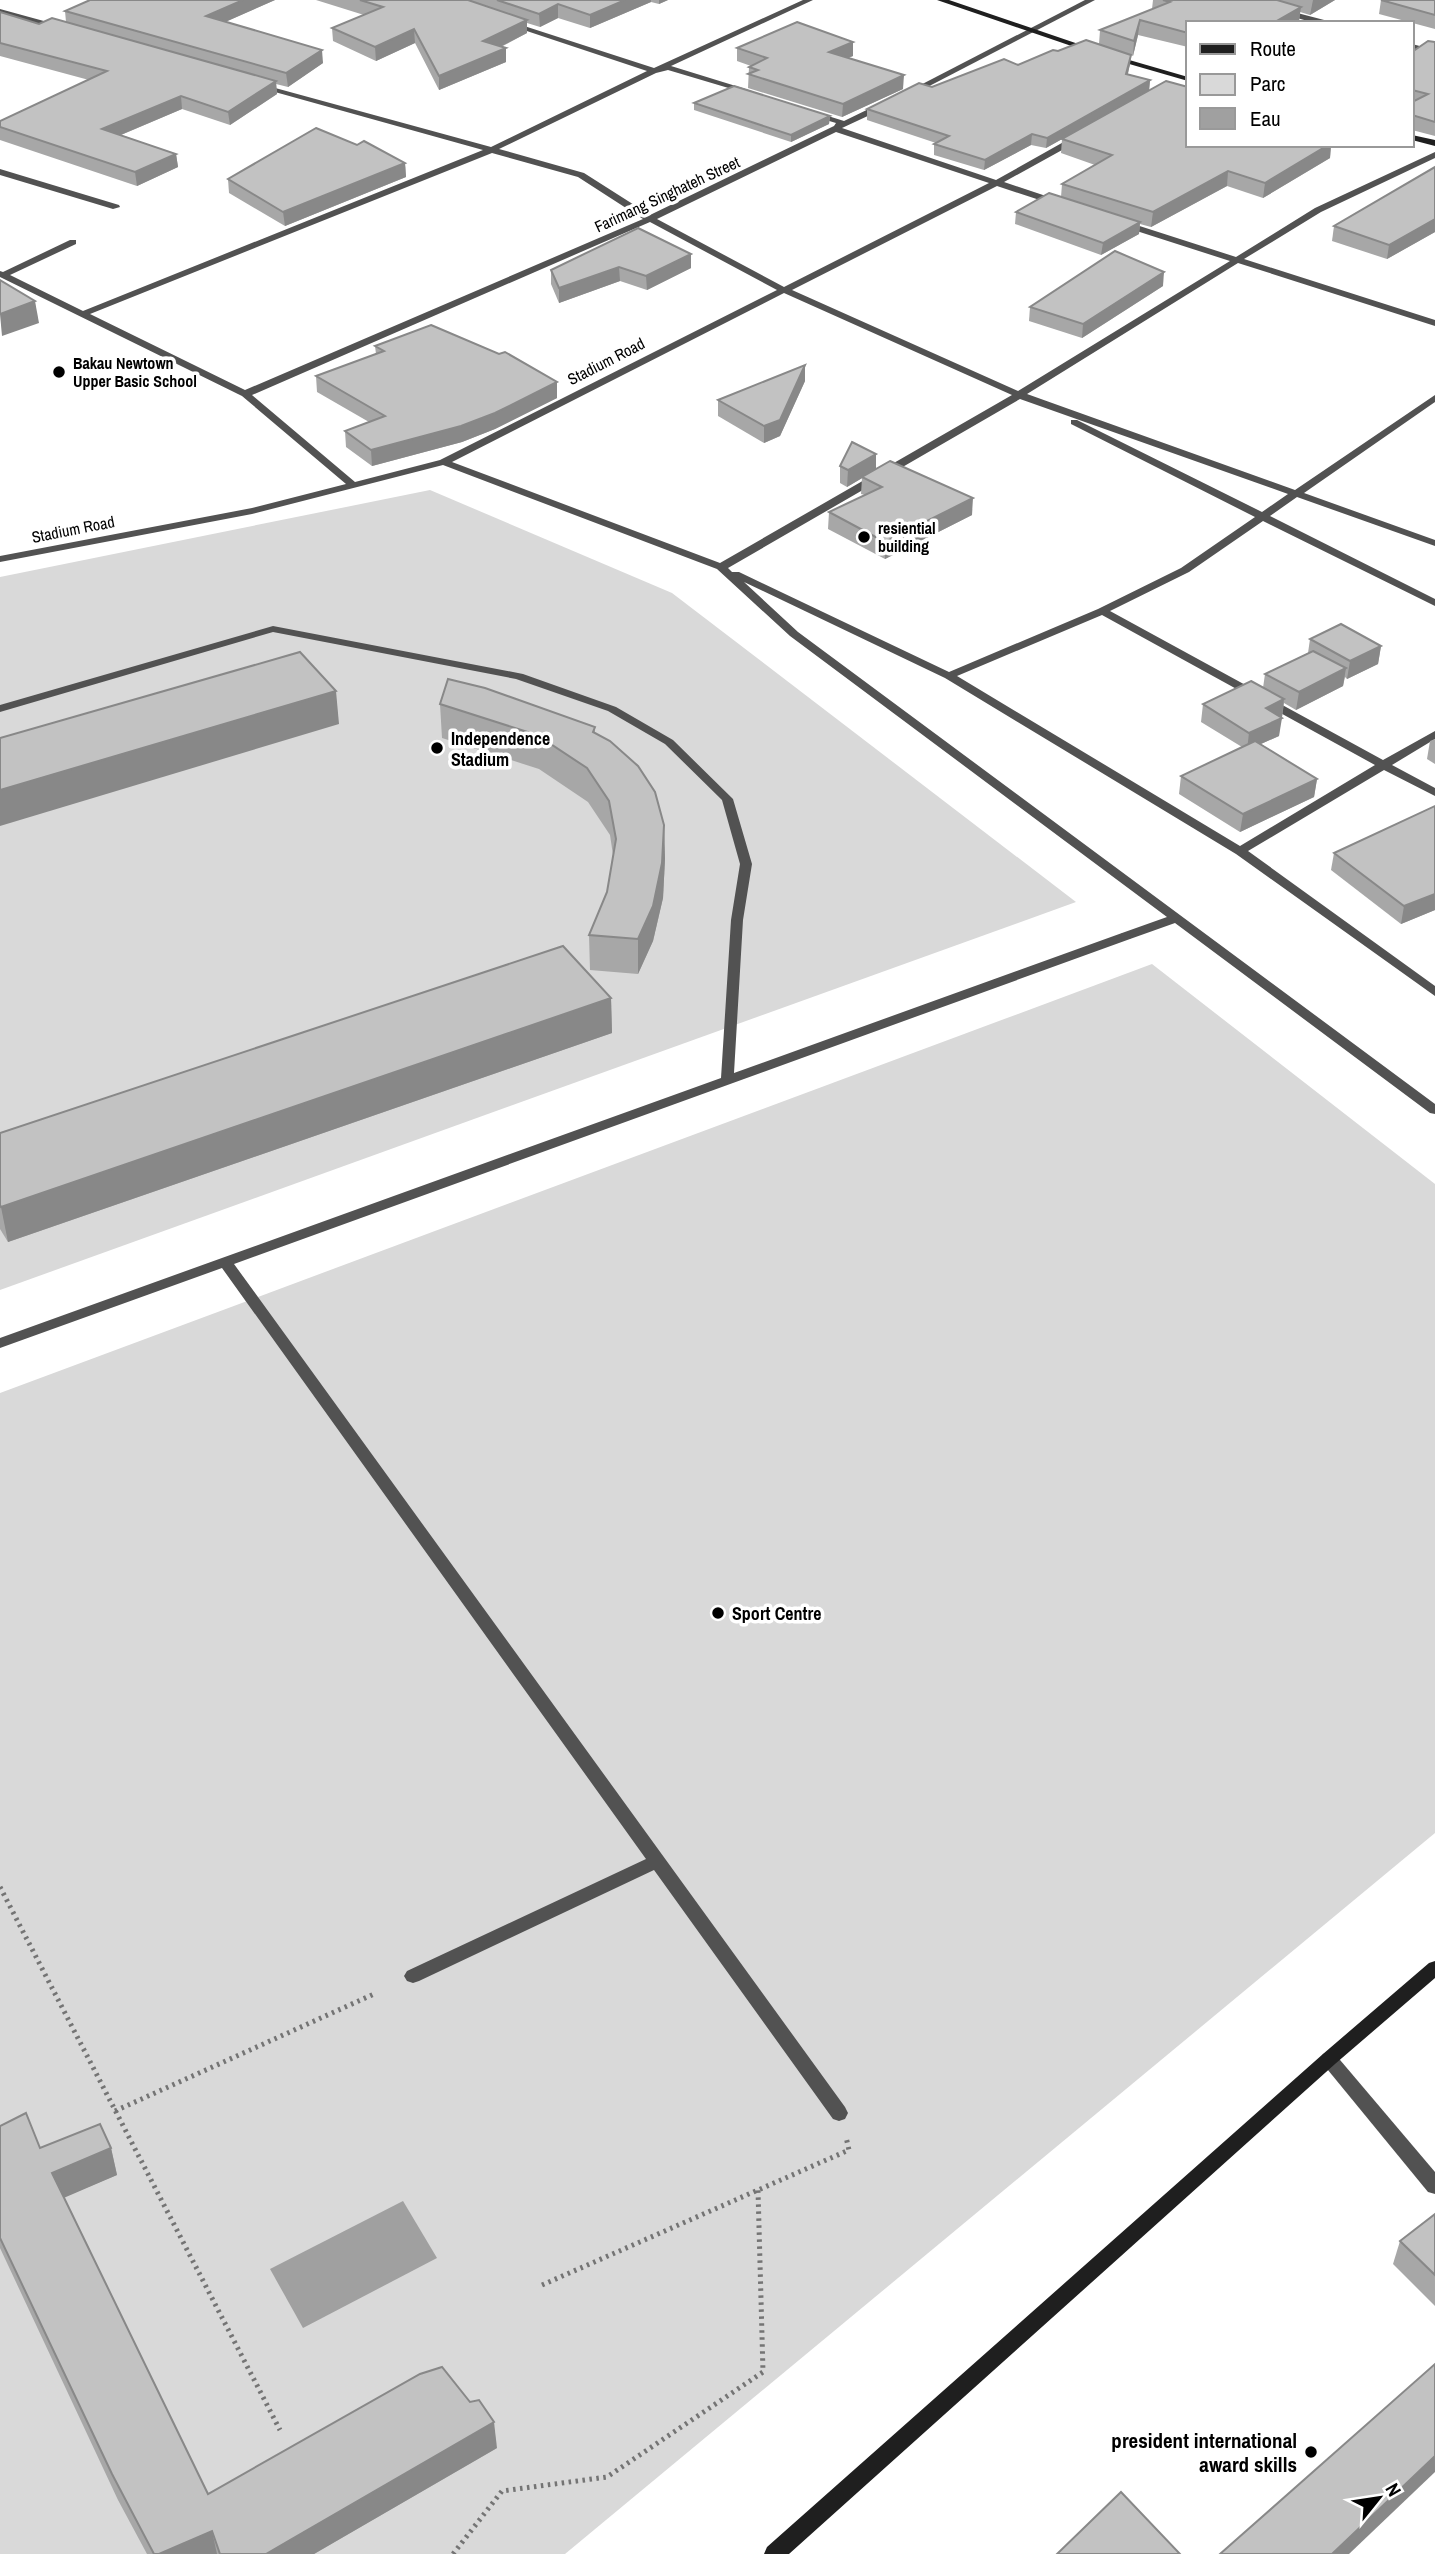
<svg xmlns="http://www.w3.org/2000/svg" width="1435" height="2554" font-family="'Archivo Narrow',sans-serif">
	<style>
		.green { fill: #d9d9d9 }
		.water { fill: #a0a0a0 }
		.lines { fill: none; stroke-linecap: round; stroke-linejoin: round }
		.path { stroke: #747474; stroke-width: 5; stroke-dasharray: 2.5 4.5; stroke-linecap: butt }
		.lane { fill: #525252; fill-rule: evenodd }
		.street { fill: #525252; fill-rule: evenodd }
		.secondary { fill: #1f1f1f; fill-rule: evenodd }
		.wall { fill: #a7a7a7 }
		.shaded-wall { fill: #888 }
		.building { fill: #c2c2c2; stroke: #888; stroke-width: 2 }
		.poi-dot { fill: #000; stroke: #fff; stroke-width: 2.5 }
		.labels { text-anchor: middle; dominant-baseline: central; stroke-width: 7; stroke-linejoin: round; paint-order: stroke }
		.far-street-label { font-size: 16px; fill: #000; stroke: #fff }
		.far-poi-label { font-size: 16px; font-weight: bold; fill: #000; stroke: #fff; text-anchor: start }
		.poi-label { font-size: 18px; font-weight: bold; fill: #000; stroke: #fff; text-anchor: start }
		.near-poi-label { font-size: 21px; font-weight: bold; fill: #000; stroke: #fff; text-anchor: end }
	</style>
	<rect width="100%" height="100%" fill="#fff"/>
	<!-- green -->
	<g class="green">
		<path d="M430 490 672 593 1076 902 0 1290V577Z"/>
		<path d="M1152 964 1435 1184V1833L565 2554H0V1393Z"/>
	</g>
	<!-- water -->
	<path class="water" d="M403 2201 437 2258 303 2328 270 2269Z"/>
	<g class="lines">
		<!-- path -->
		<g class="path">
			<path d="M0 1887 280 2430"/>
			<path d="M115 2111 374 1994"/>
			<path d="M542 2285 849 2150 846 2137"/>
			<path d="M453 2554 502 2491 607 2477 763 2372 758 2190"/>
		</g>
		<!-- lane -->
		<path class="lane" d="M273 626 523 674 616 707 673 740 733 799 752 864 743 920 734 1073 1122 933H1130L1132 936 1130 939 234 1264 845 2107 848 2113 845 2119 839 2121 833 2119 654 1870 419 1981 413 1983 407 1981 404 1976 407 1971 646 1859 222 1268 0 1348V1338L721 1078 731 920 740 864 722 800 665 744 608 711 516 679 273 632 0 712V705Z"/>
		<!-- street -->
		<g class="street">
			<path d="M803 0H813L671 66 752 91V95L668 70 656 73 499 149 584 173 650 215 834 126 836 123 809 115V111H812L844 121 881 103H887V107L842 128 996 180 1076 135H1082V139L1004 182 1061 201V205H1055L997 186 792 290 1018 391 1230 261 1118 225V221H1124L1236 257 1315 208 1435 152V158L1321 212 1244 259 1435 320V326L1238 263 1027 394 1295 490 1435 395V402L1304 493 1435 540V546L1297 497 1270 516 1435 599V606L1263 521 1189 572 1110 611 1383 760 1435 731V739L1392 765 1435 788V796L1384 770 1248 851 1435 986V996L1236 854 945 678 744 582 798 632 1435 1104V1114L1430 1113 1175 923 1130 939H1122L1120 936 1122 933 1167 917 790 636 717 569 443 465 252 514 0 562V556L252 508 346 484 242 396 0 277V271L3 272 70 240H76V244L10 275 83 311 483 150 257 87V83L491 147 647 71 506 24V20L654 68ZM836 132 989 183 784 287 657 219ZM492 153 578 177 643 219 245 390 90 314ZM650 222 777 290 440 460 355 482 252 395ZM784 293 1012 395 720 563 452 462ZM1020 399 1288 494 1262 512 1077 420H1071V424L1255 517 1181 568 1098 609 949 672 739 572H732L728 568ZM1102 615 1375 765 1240 846 957 676Z"/>
			<path d="M1085 0H1095L912 95 905 93Z"/>
			<path d="M0 9 62 26 63 28 59 30 0 13Z"/>
			<path d="M1282 9 1328 21 1329 23H1315L1279 13V9Z"/>
			<path d="M1412 44 1435 50V54L1412 48Z"/>
			<path d="M0 169 119 205 120 207 113 209 0 175Z"/>
			<path d="M1329 2051 1335 2054 1435 2172V2194L1428 2192 1323 2064 1320 2059 1323 2054Z"/>
		</g>
		<!-- secondary -->
		<g class="secondary">
			<path d="M937 0H949L1096 50 1089 52Z"/>
			<path d="M1112 55 1188 77V81L1112 59Z"/>
			<path d="M1412 135 1435 140V146L1412 140Z"/>
			<path d="M1435 1961V1978L1335 2064 789 2554H764L767 2547 1323 2054 1429 1963Z"/>
		</g>
	</g>
	<!-- wall -->
	<g class="wall">
		<path d="M90 0H275L225 22 323 63 288 87 276 84 277 94 230 125 182 109 121 135 176 154 178 167 137 186 0 140V121L89 80 0 56V12L39 24 66 22 65 11Z"/>
		<path d="M316 0H668L659 4 651 2 590 28 558 18 540 27 527 23V33L501 47 506 48V62L439 90 415 43 376 61 333 41 332 28 364 15Z"/>
		<path d="M1153 0H1335L1310 15 1300 12 1299 21 1296 23H1188V47L1138 35 1133 56 1131 55 1128 74 1150 80 1149 91 1188 145H1331L1330 158 1263 198 1227 186 1151 227 1140 224 1139 234 1101 255 1015 224 1016 212 1061 197 1062 184 1095 165 1061 153 1062 139 1046 148 1031 145 984 170 934 155V144L936 143 867 120V109L932 87 1018 65 1058 51 1099 44 1100 30 1152 9Z"/>
		<path d="M1381 0H1435V29L1379 14Z"/>
		<path d="M853 42V56L848 58 903 89 842 117 748 88 749 67 751 66 737 61V48Z"/>
		<path d="M1435 42V136L1412 130V52Z"/>
		<path d="M694 103 830 116 829 124 791 142 694 110Z"/>
		<path d="M405 163 406 177 285 226 229 193 228 179Z"/>
		<path d="M1435 167V232L1387 259 1332 241 1334 226Z"/>
		<path d="M638 228 691 268 647 290 620 281 559 303 551 284V270Z"/>
		<path d="M1163 286 1082 338 1029 321 1030 307Z"/>
		<path d="M375 346 557 382V398L495 429 462 442 372 466 346 447 345 431 369 422 317 392 316 376 376 354Z"/>
		<path d="M805 381 780 436 764 443 718 416V400Z"/>
		<path d="M876 454V469L972 515 885 559 828 529 829 512 865 495 861 494 862 478 847 487 840 483V466Z"/>
		<path d="M1310 639 1381 646 1378 664 1347 679 1345 677 1343 686 1296 710 1284 703 1282 717H1280L1279 736 1261 744 1317 779 1314 797 1240 832 1179 794 1181 776 1242 747 1201 722 1203 704 1263 688 1265 674 1308 653Z"/>
		<path d="M440 704 595 727V733L664 825 665 859 663 898 653 941 638 974 590 970 589 935 607 892 613 855 610 835 588 802 539 769 442 738Z"/>
		<path d="M1435 739V764L1427 759 1430 741Z"/>
		<path d="M1435 806V910L1401 924 1331 870 1334 853Z"/>
		<path d="M611 998 612 1033 8 1242 0 1229V1133Z"/>
		<path d="M0 2126 40 2148H111L117 2175 64 2197 208 2494 497 2448 314 2554H147L118 2500 0 2248Z"/>
		<path d="M1435 2214V2306L1393 2264 1400 2241Z"/>
	</g>
	<!-- shaded-wall -->
	<g class="shaded-wall">
		<path d="M243 0H275L207 30 206 16Z"/>
		<path d="M625 0H651V2L590 28V15Z"/>
		<path d="M659 0H668L659 4Z"/>
		<path d="M1313 0H1335L1310 15Z"/>
		<path d="M558 4V18L540 27 539 14Z"/>
		<path d="M1301 7 1299 21 1296 23H1273Z"/>
		<path d="M527 20V33L484 55 483 41Z"/>
		<path d="M1140 20 1138 35 1133 56 1134 41Z"/>
		<path d="M414 29 415 43 376 61 375 47Z"/>
		<path d="M853 42V56L829 65V52Z"/>
		<path d="M506 48V62L439 90V76Z"/>
		<path d="M322 50 323 63 288 87 286 73Z"/>
		<path d="M1131 55 1130 65 1125 84 1126 74Z"/>
		<path d="M904 75 903 89 842 117 843 104Z"/>
		<path d="M1150 80 1149 91 1046 148 1047 138Z"/>
		<path d="M276 81 277 94 230 125 228 112Z"/>
		<path d="M181 96 182 109 104 142 102 129Z"/>
		<path d="M830 116 829 124 791 142V135Z"/>
		<path d="M1032 134 1031 145 984 170 985 160Z"/>
		<path d="M1328 145H1331L1330 158 1263 198 1265 183Z"/>
		<path d="M176 154 178 167 137 186 135 172Z"/>
		<path d="M405 163 406 177 285 226 283 212Z"/>
		<path d="M1228 171 1227 186 1151 227 1153 212Z"/>
		<path d="M1435 219V232L1387 259 1389 245Z"/>
		<path d="M1140 222 1139 234 1101 255 1103 243Z"/>
		<path d="M691 254V268L647 290 646 276Z"/>
		<path d="M619 267 620 281 559 303V288Z"/>
		<path d="M1164 272 1163 286 1082 338 1083 324Z"/>
		<path d="M35 301 39 323 2 336 0 314Z"/>
		<path d="M805 365V381L780 436 764 443V426Z"/>
		<path d="M557 382V398L495 429 462 442 372 466 371 450Z"/>
		<path d="M876 454V470L847 487 848 470Z"/>
		<path d="M973 498 972 515 885 559V542Z"/>
		<path d="M1381 646 1378 664 1347 679 1350 661Z"/>
		<path d="M1346 668 1343 686 1296 710 1299 692Z"/>
		<path d="M336 691 339 724 0 826V790Z"/>
		<path d="M1284 699 1282 717 1263 726 1266 708Z"/>
		<path d="M1282 718 1279 736 1247 750 1249 733Z"/>
		<path d="M1317 779 1314 797 1240 832 1243 814Z"/>
		<path d="M664 825 665 859 663 898 653 941 638 974V939Z"/>
		<path d="M1435 894V910L1401 924 1404 906Z"/>
		<path d="M611 998 612 1033 8 1242 1 1207Z"/>
		<path d="M111 2148 117 2175 59 2200 52 2173Z"/>
		<path d="M494 2422 497 2448 314 2554H266Z"/>
		<path d="M1435 2456V2472L1349 2554H1332Z"/>
		<path d="M212 2531 217 2554H159Z"/>
	</g>
	<!-- building -->
	<g class="building">
		<path d="M90 0H243L206 16 322 50 286 73 65 11Z"/>
		<path d="M360 0H468L527 20 483 41 506 48 439 76 414 29 375 47 332 28 383 7Z"/>
		<path d="M497 0H625L590 15 558 4 539 14Z"/>
		<path d="M1163 0H1277L1301 7 1273 23H1188V33L1140 20 1134 41 1100 30 1170 2Z"/>
		<path d="M1381 0H1435V15Z"/>
		<path d="M0 12 39 24 52 18 276 81 228 112 181 96 102 129 176 154 135 172 0 127V121L107 71 0 43Z"/>
		<path d="M797 22 853 42 829 52 904 75 843 104 748 74 758 70 749 67 767 58 737 48Z"/>
		<path d="M1086 40 1131 55 1126 74 1150 80 1047 138 1032 134 985 160 934 144 949 136 867 109 919 83 932 87 1004 59 1018 65 1053 50 1058 51Z"/>
		<path d="M1428 41 1435 42V122L1412 115V102L1428 94 1412 90V52Z"/>
		<path d="M1166 81 1188 87V145H1328L1265 183 1228 171 1153 212 1062 184 1112 155 1062 139Z"/>
		<path d="M734 86 830 116 791 135 694 103Z"/>
		<path d="M316 128 357 145 364 141 405 163 283 212 228 179Z"/>
		<path d="M1435 167V219L1389 245 1334 226Z"/>
		<path d="M1049 193 1140 222 1103 243 1016 212Z"/>
		<path d="M638 228 691 254 646 276 619 267 559 288 551 270Z"/>
		<path d="M1115 251 1164 272 1083 324 1030 307Z"/>
		<path d="M0 280 35 301 0 314Z"/>
		<path d="M431 325 499 354 505 352 557 382 495 413 461 426 371 450 345 431 385 416 316 376 384 351 375 346Z"/>
		<path d="M805 365 780 420 764 426 718 400Z"/>
		<path d="M852 442 876 454 848 470 840 466Z"/>
		<path d="M890 461 973 498 885 542 829 512 882 487 862 477Z"/>
		<path d="M1341 624 1381 646 1350 661 1310 639Z"/>
		<path d="M1313 651 1346 668 1299 692 1265 674Z"/>
		<path d="M300 652 336 691 0 790V738Z"/>
		<path d="M448 679 485 688 595 727 593 732 610 741 638 766 655 792 664 825 662 863 653 906 638 939 589 935 607 892 616 839 609 801 587 768 537 735 440 704Z"/>
		<path d="M1251 681 1284 699 1266 708 1282 718 1249 733 1203 704Z"/>
		<path d="M1255 741 1317 779 1243 814 1181 776Z"/>
		<path d="M1435 806V894L1404 906 1334 853Z"/>
		<path d="M563 946 611 998 1 1207 0 1205V1133Z"/>
		<path d="M26 2113 40 2148 100 2124 111 2148 52 2173 208 2494 420 2374 442 2367 470 2402 479 2400 494 2422 266 2554H220L212 2531 159 2554H154L112 2474 0 2238V2126Z"/>
		<path d="M1435 2214V2275L1400 2241Z"/>
		<path d="M1435 2364V2456L1332 2554H1220Z"/>
		<path d="M1121 2492 1180 2554H1057Z"/>
	</g>
	<!-- markers -->
	<g class="poi-dot">
		<circle cx="59" cy="372" r="7"/>
		<circle cx="864" cy="537" r="7"/>
		<circle cx="437" cy="748" r="7"/>
		<circle cx="718" cy="1613" r="7"/>
		<circle cx="1311" cy="2452" r="7"/>
	</g>
	<g class="labels">
		<!-- far-street labels -->
		<g class="far-street-label">
			<text transform="translate(667 194) rotate(-25)">Farimang Singhateh Street</text>
			<text transform="translate(606 361) rotate(-27)">Stadium Road</text>
			<text transform="translate(73 529) rotate(-11)">Stadium Road</text>
		</g>
		<!-- far-poi labels -->
		<g class="far-poi-label">
			<text x="73" y="363">Bakau Newtown<tspan x="73" dy="18">Upper Basic School</tspan></text>
			<text x="878" y="528">resiential<tspan x="878" dy="18">building</tspan></text>
		</g>
		<!-- poi labels -->
		<g class="poi-label">
			<text x="451" y="738">Independence<tspan x="451" dy="21">Stadium</tspan></text>
			<text x="732" y="1613">Sport Centre</text>
		</g>
		<!-- near-poi labels -->
		<g class="near-poi-label">
			<text x="1297" y="2440">president international<tspan x="1297" dy="24">award skills</tspan></text>
		</g>
	</g>
	<!-- legend -->
	<rect x="1186" y="21" width="228" height="126" fill="#ffffff" stroke="#999999" stroke-width="2"/>
	<rect x="1200" y="44" width="35" height="10" fill="#1f1f1f" stroke="#999999" stroke-width="2"/>
	<text x="1250" y="56" font-size="21" fill="#000000">Route</text>
	<rect x="1200" y="74" width="35" height="21" fill="#d9d9d9" stroke="#999999" stroke-width="2"/>
	<text x="1250" y="91" font-size="21" fill="#000000">Parc</text>
	<rect x="1200" y="108" width="35" height="21" fill="#a0a0a0" stroke="#999999" stroke-width="2"/>
	<text x="1250" y="126" font-size="21" fill="#000000">Eau</text>
	<!-- north arrow -->
	<g transform="translate(1379 2498) rotate(60)" stroke="#ffffff" stroke-width="5" paint-order="stroke">
	<path d="M0-5L12 26L0 18L-12 26Z" fill="#000000"/>
	<text y="-10" font-size="19" font-weight="bold" text-anchor="middle" fill="#000000">N</text>
	</g>
</svg>
